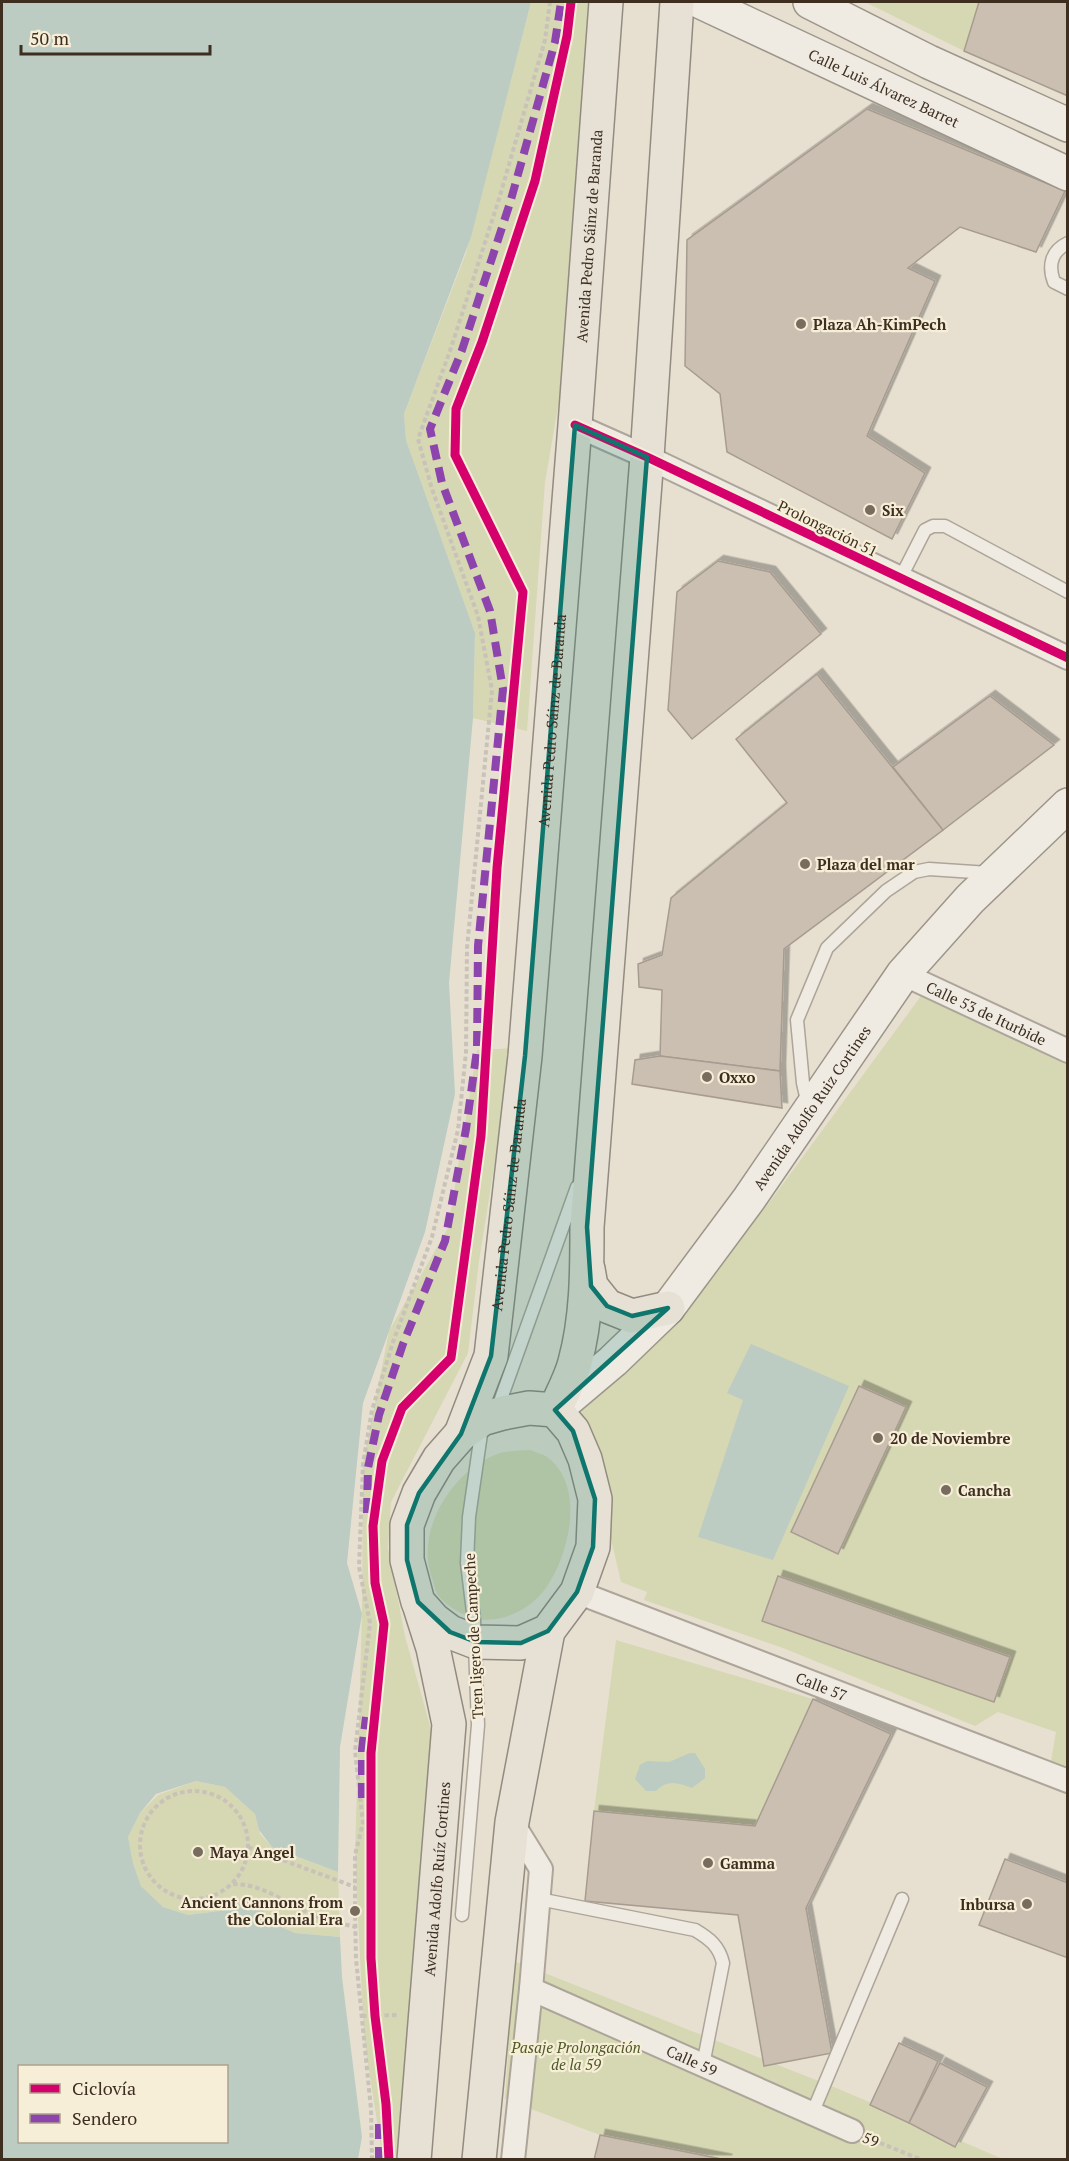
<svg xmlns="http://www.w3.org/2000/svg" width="1069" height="2161" font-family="'PT Serif',serif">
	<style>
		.green { fill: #d6d7b3 }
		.water { fill: #bcccc2; fill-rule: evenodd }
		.building { fill: #cbbfb2; stroke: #a89c90; stroke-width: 1.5; filter: url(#shadow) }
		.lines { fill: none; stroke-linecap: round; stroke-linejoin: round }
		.service-casing { stroke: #ada599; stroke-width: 15 }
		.minor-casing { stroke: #ada599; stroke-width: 26 }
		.secondary-casing { stroke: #9c958a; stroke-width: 36 }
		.primary-casing { stroke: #928b80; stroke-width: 36 }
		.path { stroke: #c8c2b9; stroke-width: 4; stroke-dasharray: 4.5 3; stroke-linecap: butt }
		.service { stroke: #efebe3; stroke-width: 12 }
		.minor { stroke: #efebe3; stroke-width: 22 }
		.secondary { stroke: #efebe3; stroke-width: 33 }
		.primary { stroke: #e6e1d4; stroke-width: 33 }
		.quiet { stroke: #8e44ad; stroke-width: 8; stroke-dasharray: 15 8; stroke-linecap: butt }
		.cycleway-casing { stroke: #f7eed8; stroke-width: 13 }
		.cycleway { stroke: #d6006c; stroke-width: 9 }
		.marked { fill: #0f766e; fill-opacity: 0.2; stroke: #0f766e; stroke-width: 4.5; stroke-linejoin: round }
		.poi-dot { fill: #786c5e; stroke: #f7eed8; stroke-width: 2 }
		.labels { text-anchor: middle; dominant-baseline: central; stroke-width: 4.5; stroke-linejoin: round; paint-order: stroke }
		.street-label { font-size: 15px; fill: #3d2e20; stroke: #f7eed8 }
		.poi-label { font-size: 15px; font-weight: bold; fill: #3d2e20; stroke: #f7eed8; text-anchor: start }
		.park-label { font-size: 15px; font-style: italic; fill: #4d5a26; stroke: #f7eed8 }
	</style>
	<defs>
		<filter id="shadow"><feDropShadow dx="5.5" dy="-5.5" stdDeviation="0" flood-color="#0004"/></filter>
	</defs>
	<rect width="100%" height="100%" fill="#e7e0d1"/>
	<!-- green -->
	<g class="green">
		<path d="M531 2H588L577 203 564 372 545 482 527 731 473 718 475 633 406 440 404 414 466 253Z"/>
		<path d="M865 2H979L964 51Z"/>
		<path d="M921 996 1067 1065V1767L1051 1761 1056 1732 998 1712 975 1726 783 1648 644 1600 647 1592 621 1582 580 1406 763 1211Z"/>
		<path d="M513 1048 479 1261 468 1353 391 1502 388 1548 405 1636 432 1733 397 2159 383 2160 364 2038 355 1855 362 1614 363 1464 389 1331 448 1228 477 1050Z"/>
		<path d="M531 1450C536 1453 543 1454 547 1457 585 1485 570 1550 549 1583 533 1611 492 1630 463 1614 454 1610 444 1603 438 1595 435 1591 434 1583 432 1578 415 1531 451 1473 495 1455 506 1450 518 1451 531 1450Z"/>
		<path d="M616 1640 813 1699 755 1826 594 1811Z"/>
		<path d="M196 1781 225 1787 255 1814 260 1834 272 1847 338 1872 340 1937 295 1933 269 1922 257 1901 248 1900 227 1910 188 1915 163 1907 141 1886 133 1863 128 1837 140 1813 158 1795Z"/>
		<path d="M514 1961 834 2087 1003 2159H727L600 2135 505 2099Z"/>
	</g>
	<!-- water -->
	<g class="water">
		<path d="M2 2H531L471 237 404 414 406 440 475 633 473 718 449 983 455 1094 425 1232 363 1403 347 1563 362 1614 340 1747 338 1872 272 1847 259 1830 255 1814 225 1787 196 1781 156 1794 140 1813 128 1837 133 1863 141 1886 163 1907 188 1915 227 1910 248 1900 257 1901 270 1922 295 1933 340 1937 342 1977 362 2137 358 2159H2ZM20 2066H226V2142H20Z"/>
		<path d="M751 1344 849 1386 773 1560 698 1537 743 1400 727 1393Z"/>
		<path d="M690 1753H695L705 1769V1778L692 1788C678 1783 668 1779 656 1791H646L635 1779 640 1765 647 1761 669 1762Z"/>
	</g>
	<!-- building -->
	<g class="building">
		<path d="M979 2H1068V96L964 51Z"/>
		<path d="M867 109 1065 191 1036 252 960 227 908 268 935 281 867 436 925 473 892 539 727 452 720 394 685 366 687 240Z"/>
		<path d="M718 561 770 572 821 634 692 739 668 710 677 592Z"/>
		<path d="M817 674 943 830 784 949 780 1071 660 1056 662 990 639 987 638 964 662 955 671 898 787 803 736 739Z"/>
		<path d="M990 696 1054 745 943 830 893 767Z"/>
		<path d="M660 1056 780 1071 782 1108 632 1084 635 1060Z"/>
		<path d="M859 1386 906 1407 838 1554 791 1532Z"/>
		<path d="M778 1576 1010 1657 994 1702 762 1621Z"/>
		<path d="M813 1699 891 1734 806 1908 832 2053 764 2066 738 1915 585 1901 594 1811 755 1826Z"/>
		<path d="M1005 1859 1068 1883V1958L979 1925Z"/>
		<path d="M899 2043 938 2061 909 2123 870 2105Z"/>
		<path d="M940 2063 987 2087 955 2147 909 2123Z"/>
		<path d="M600 2135 727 2160H594Z"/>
	</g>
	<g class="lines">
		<defs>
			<g id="service">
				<path d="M1068 243C1051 251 1048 266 1054 282L1068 289"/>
				<path d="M900 579 925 530 933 526H945L1068 592"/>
				<path d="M808 1105 803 1083 797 1020 827 948 886 891 914 872 929 869 989 873"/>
				<path d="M497 1410 577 1187"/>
				<path d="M539 1899 695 1930C710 1939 719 1946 723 1963L703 2065"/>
				<path d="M462 1915 478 1725 474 1620 467 1563 469 1517 482 1427"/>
				<path d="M812 2114 902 1899"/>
			</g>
			<g id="minor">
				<path d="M575 425 647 457 1068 658"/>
				<path id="s1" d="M903 974 1068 1051"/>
				<path id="s2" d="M577 1592 1068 1781"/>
				<path d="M512 1822 541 1869 531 1989 513 2160"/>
				<path id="s3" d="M531 1989 852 2131"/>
			</g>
			<g id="secondary">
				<path id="s4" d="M701 2 1068 174"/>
				<path d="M810 2 929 62 1068 125"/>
				<path id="s5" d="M555 1410 613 1361 668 1308 749 1199 903 974 970 899 1068 805"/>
			</g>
			<g id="primary">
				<path d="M588 1269 591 1286 607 1306 632 1316 668 1308"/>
				<path d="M529 1408 555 1410 573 1431 585 1459 595 1499 593 1547 577 1592 548 1631 521 1643 476 1642 450 1632 434 1620 418 1602 407 1560V1525L419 1493 439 1459 461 1434 482 1419 503 1413Z"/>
				<path d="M555 1410C562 1394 571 1378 575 1362 587 1318 587 1272 587 1227L647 457 677 2"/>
				<path id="s6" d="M461 1434 491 1356 525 1056 575 425 606 2"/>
				<path id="s7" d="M414 2160 449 1724 433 1648 420 1607"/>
				<path d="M479 2160 512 1822 548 1631"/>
			</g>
		</defs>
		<!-- service casing -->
		<use href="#service" class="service-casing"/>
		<!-- minor casing -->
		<use href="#minor" class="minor-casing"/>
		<!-- secondary casing -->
		<use href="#secondary" class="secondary-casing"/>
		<!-- primary casing -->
		<use href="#primary" class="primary-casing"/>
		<!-- path -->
		<g class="path">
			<circle cx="194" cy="1845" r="54"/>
			<path d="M248 1847 355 1887"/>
			<path d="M233 1884C264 1884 287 1904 315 1916 328 1921 343 1924 356 1927"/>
			<path d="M362 2016 398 2015"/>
			<path d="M873 2140 922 2160"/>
			<path d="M372 2160 371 2109 356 1959 355 1911V1855L363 1823 355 1751 370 1623 359 1567 363 1464 372 1410 393 1342 432 1237 458 1130 466 1052 467 948 492 690 478 616 432 489 418 439 451 348 499 199 545 40 550 2"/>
		</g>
		<!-- service -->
		<use href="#service" class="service"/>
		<!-- minor -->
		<use href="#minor" class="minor"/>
		<!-- secondary -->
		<use href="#secondary" class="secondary"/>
		<!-- primary -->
		<use href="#primary" class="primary"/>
		<!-- quiet -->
		<g class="quiet">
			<path d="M367 1513 368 1468 379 1415 403 1344 445 1241 466 1129 477 1050 478 946 503 689 490 611 442 483 430 429 462 350 510 203 555 42 561 2"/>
			<path d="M362 1798V1750L366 1717"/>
			<path d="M379 2124V2160"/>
		</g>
		<defs>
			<g id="cycleway">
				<path d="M575 425 647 457 1068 658"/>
				<path d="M389 2160 386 2104 375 2016 371 1958V1753L384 1624 375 1583 373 1526 382 1461 402 1408 451 1358 481 1136 497 868 523 592 455 455 456 409 482 342 535 181 567 36 571 2"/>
			</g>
		</defs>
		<!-- cycleway casing -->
		<use href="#cycleway" class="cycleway-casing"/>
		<!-- cycleway -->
		<use href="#cycleway" class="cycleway"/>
	</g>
	<!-- marked area -->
	<path class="marked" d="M575 425 647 457 587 1227 591 1286 607 1306 632 1316 668 1308 555 1410 573 1431 595 1499 593 1547 577 1592 548 1631 521 1643 476 1642 450 1632 418 1602 407 1560V1525L419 1493 461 1434 491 1356 525 1056Z"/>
	<!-- markers -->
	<g class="poi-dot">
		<circle cx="801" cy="324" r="6"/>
		<circle cx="870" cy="510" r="6"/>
		<circle cx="805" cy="864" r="6"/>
		<circle cx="707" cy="1077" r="6"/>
		<circle cx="878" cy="1438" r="6"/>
		<circle cx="946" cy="1490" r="6"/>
		<circle cx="198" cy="1852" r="6"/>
		<circle cx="708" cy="1863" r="6"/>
		<circle cx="1027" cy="1904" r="6"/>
		<circle cx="355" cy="1911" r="6"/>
	</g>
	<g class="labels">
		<!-- street labels -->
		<g class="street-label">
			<text stroke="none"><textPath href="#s4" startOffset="202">Calle Luis Álvarez Barret</textPath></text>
			<text stroke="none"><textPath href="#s6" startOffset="1208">Avenida Pedro Sáinz de Baranda</textPath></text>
			<text transform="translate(828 528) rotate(26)">Prolongación 51</text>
			<text stroke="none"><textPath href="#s6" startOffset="722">Avenida Pedro Sáinz de Baranda</textPath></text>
			<text stroke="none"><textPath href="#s1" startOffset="92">Calle 53 de Iturbide</textPath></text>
			<text stroke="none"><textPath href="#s5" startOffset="399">Avenida Adolfo Ruiz Cortines</textPath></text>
			<text stroke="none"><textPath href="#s6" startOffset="236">Avenida Pedro Sáinz de Baranda</textPath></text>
			<text transform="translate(473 1636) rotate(-93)">Tren ligero de Campeche</text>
			<text stroke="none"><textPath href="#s2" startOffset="262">Calle 57</textPath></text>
			<text stroke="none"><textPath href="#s7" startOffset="282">Avenida Adolfo Ruíz Cortines</textPath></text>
			<text stroke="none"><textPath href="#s3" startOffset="176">Calle 59</textPath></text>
			<text transform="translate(871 2139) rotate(22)">59</text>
		</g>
		<!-- poi labels -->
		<g class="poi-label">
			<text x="813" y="324">Plaza Ah-KimPech</text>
			<text x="882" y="510">Six</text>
			<text x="817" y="864">Plaza del mar</text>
			<text x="719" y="1077">Oxxo</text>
			<text x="890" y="1438">20 de Noviembre</text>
			<text x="958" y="1490">Cancha</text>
			<text x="210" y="1852">Maya Angel</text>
			<text x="720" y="1863">Gamma</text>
			<text x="343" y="1902" text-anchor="end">Ancient Cannons from<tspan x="343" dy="17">the Colonial Era</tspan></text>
			<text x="1015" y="1904" text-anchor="end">Inbursa</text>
		</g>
		<!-- park labels -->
		<g class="park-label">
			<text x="576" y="2047">Pasaje Prolongación<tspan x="576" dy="17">de la 59</tspan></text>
		</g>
	</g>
	<!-- border -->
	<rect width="1069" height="2161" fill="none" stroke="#3d2e20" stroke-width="6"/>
	<!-- legend -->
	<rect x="18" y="2065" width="210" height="78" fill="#f7eed8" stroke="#ada18e" stroke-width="1.5"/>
	<rect x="30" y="2084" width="30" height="9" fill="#d6006c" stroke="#ada18e" stroke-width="1.5"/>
	<text x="72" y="2095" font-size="18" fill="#3d2e20">Ciclovía</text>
	<rect x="30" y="2114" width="30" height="9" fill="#8e44ad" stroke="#ada18e" stroke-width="1.5"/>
	<text x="72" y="2125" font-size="18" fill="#3d2e20">Sendero</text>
	<!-- scale -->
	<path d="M21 45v9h189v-9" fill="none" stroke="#3d2e20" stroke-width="3"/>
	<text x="30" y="45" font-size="18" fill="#3d2e20" stroke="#f7eed8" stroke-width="4.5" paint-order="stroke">50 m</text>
</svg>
